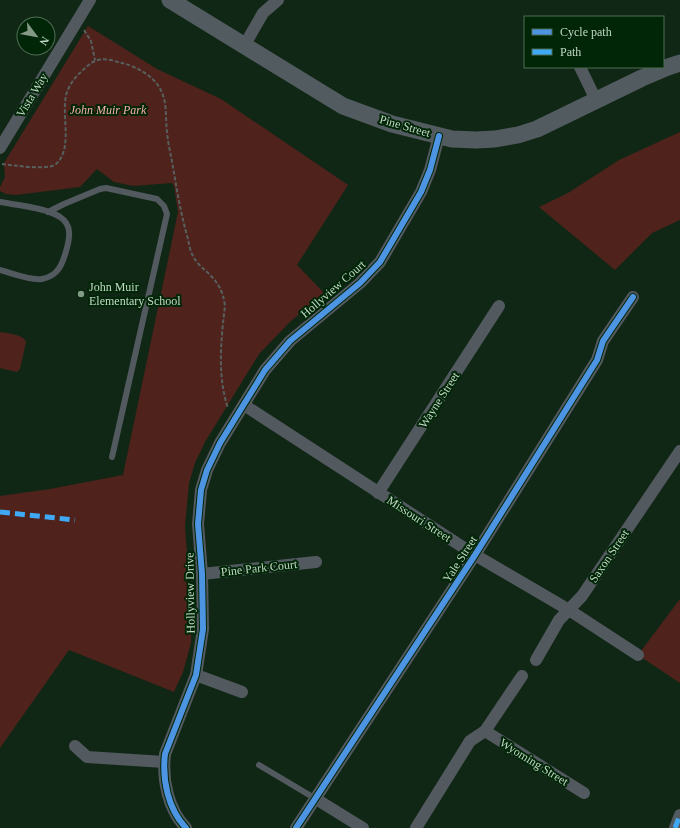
<svg xmlns="http://www.w3.org/2000/svg" width="680" height="828" font-family="Georgia,serif">
	<style>
		.green { fill: #4f221b }
		.lines { fill: none; stroke-linecap: round; stroke-linejoin: round }
		.path { stroke: #57605f; stroke-width: 2; stroke-dasharray: 4 2; stroke-linecap: butt }
		.lane { stroke: #52595f; stroke-width: 6 }
		.street { stroke: #52595f; stroke-width: 12 }
		.secondary { stroke: #525b5f; stroke-width: 17 }
		.quiet { stroke: #3fa9f5; stroke-width: 5; stroke-dasharray: 10 5; stroke-linecap: butt }
		.cycleway-casing { stroke: #002607; stroke-width: 8 }
		.cycleway { stroke: #4d94e3; stroke-width: 6 }
		.poi-dot { fill: #849a87; stroke: #002607; stroke-width: 1.5 }
		.labels { text-anchor: middle; dominant-baseline: central; stroke-width: 4; stroke-linejoin: round; paint-order: stroke }
		.street-label { font-size: 12px; fill: #c2d8c4; stroke: #002607 }
		.park-label { font-size: 12px; font-style: italic; fill: #f5b1a8; stroke: #002607 }
		.poi-label { font-size: 12px; fill: #c2d8c4; stroke: #002607; text-anchor: start }
	</style>
	<rect width="100%" height="100%" fill="#112716"/>
	<!-- green -->
	<g class="green">
		<path d="M88 26 157 69 221 99 348 185 297 265 324 293 290 322 259 354 205 442 195 463 189 483 185 526 191 613V643L183 672 174 692 69 650 0 748V496L50 489 123 475 178 212 174 186 172 183 133 186 114 182 97 169 80 187 16 195 6 194 0 191V187L5 177 4 163Z"/>
		<path d="M680 132V220L652 233 615 270 539 207 568 193 619 160Z"/>
		<path d="M1 332C9 334 23 334 26 342L20 369 17 372 0 368V333Z"/>
		<path d="M680 599V683L638 655Z"/>
	</g>
	<g class="lines">
		<!-- path -->
		<g class="path">
			<path d="M84 30 91 41 95 60"/>
			<path d="M2 164C13 165 48 171 56 164 74 148 60 113 67 92 70 84 75 77 81 72 85 68 90 63 95 61 103 57 114 61 122 63 135 66 152 75 159 87 168 101 165 116 167 132 168 144 171 155 173 167 177 191 181 215 188 239 189 244 190 251 193 256 196 262 202 268 207 272 218 282 223 291 225 306 221 339 217 376 228 408"/>
		</g>
		<!-- lane -->
		<g class="lane">
			<path d="M0 202C16 205 47 208 60 217 65 220 69 226 69 232 70 241 63 266 56 272 53 275 47 278 42 279 31 281 11 273 0 270"/>
			<path d="M48 212 64 204 100 189 106 188 157 199 164 206 167 214 112 457"/>
			<path d="M259 765 316 799"/>
		</g>
		<!-- street -->
		<g class="street">
			<path d="M244 46 263 13 278 0"/>
			<path d="M580 67 596 100"/>
			<path d="M0 148 90 0"/>
			<path d="M244 405 475 555 569 610 638 655"/>
			<path d="M378 493 499 306"/>
			<path d="M202 574 316 562"/>
			<path d="M536 660 559 620 582 596 680 451"/>
			<path d="M196 675 242 692"/>
			<path d="M485 731 584 793"/>
			<path d="M75 746 87 757 164 762"/>
			<path d="M316 799 363 828"/>
			<path d="M186 828C168 809 162 780 165 754L196 675 203 629 202 574 198 524 201 490 207 470 220 443 265 370 290 341 360 283 380 262 421 192 430 170 439 136"/>
			<path d="M296 828 475 555 597 360 603 341 633 297"/>
			<path d="M416 828 470 741 485 731 522 676"/>
			<path d="M675 828 680 815"/>
		</g>
		<!-- secondary -->
		<path class="secondary" d="M170 0 343 106 392 124 452 139 476 140 495 139 518 135 537 129 642 78 668 67 680 63"/>
		<!-- quiet -->
		<g class="quiet">
			<path d="M0 512 75 520"/>
			<path d="M675 828 680 815"/>
		</g>
		<defs>
			<g id="cycleway">
				<path d="M186 828C168 809 162 780 165 754L196 675 203 629 202 574 198 524 201 490 207 470 220 443 265 370 290 341 360 283 380 262 421 192 430 170 439 136"/>
				<path d="M296 828 475 555 597 360 603 341 633 297"/>
			</g>
		</defs>
		<!-- cycleway casing -->
		<use href="#cycleway" class="cycleway-casing"/>
		<!-- cycleway -->
		<use href="#cycleway" class="cycleway"/>
	</g>
	<!-- markers -->
	<circle class="poi-dot" cx="81" cy="294" r="4"/>
	<g class="labels">
		<!-- street labels -->
		<g class="street-label">
			<text transform="translate(32 95) rotate(-59)">Vista Way</text>
			<text transform="translate(405 126) rotate(16)">Pine Street</text>
			<text transform="translate(333 289) rotate(-41)">Hollyview Court</text>
			<text transform="translate(439 400) rotate(-57)">Wayne Street</text>
			<text transform="translate(419 519) rotate(33)">Missouri Street</text>
			<text transform="translate(609 556) rotate(-56)">Saxon Street</text>
			<text transform="translate(460 559) rotate(-57)">Yale Street</text>
			<text transform="translate(259 568) rotate(-6)">Pine Park Court</text>
			<text transform="translate(190 593) rotate(-91)">Hollyview Drive</text>
			<text transform="translate(534 762) rotate(32)">Wyoming Street</text>
		</g>
		<!-- park labels -->
		<g class="park-label">
			<text x="108" y="110">John Muir Park</text>
		</g>
		<!-- poi labels -->
		<g class="poi-label">
			<text x="89" y="287">John Muir<tspan x="89" dy="14">Elementary School</tspan></text>
		</g>
	</g>
	<!-- legend -->
	<rect x="524" y="16" width="140" height="52" fill="#002607" stroke="#4e6d53"/>
	<rect x="532" y="29" width="20" height="6" fill="#4d94e3" stroke="#4e6d53"/>
	<text x="560" y="36" font-size="12" fill="#c2d8c4">Cycle path</text>
	<rect x="532" y="49" width="20" height="6" fill="#3fa9f5" stroke="#4e6d53"/>
	<text x="560" y="56" font-size="12" fill="#c2d8c4">Path</text>
	<!-- north arrow -->
	<g transform="translate(36 36) rotate(122)"><circle r="19" fill="#002607" stroke="#4e6d53"/>
	<path d="M0-3L7 15L0 10L-7 15Z" fill="#849a87"/>
	<text y="-6" font-size="11" font-weight="bold" text-anchor="middle" fill="#c2d8c4">N</text>
	</g>
</svg>
